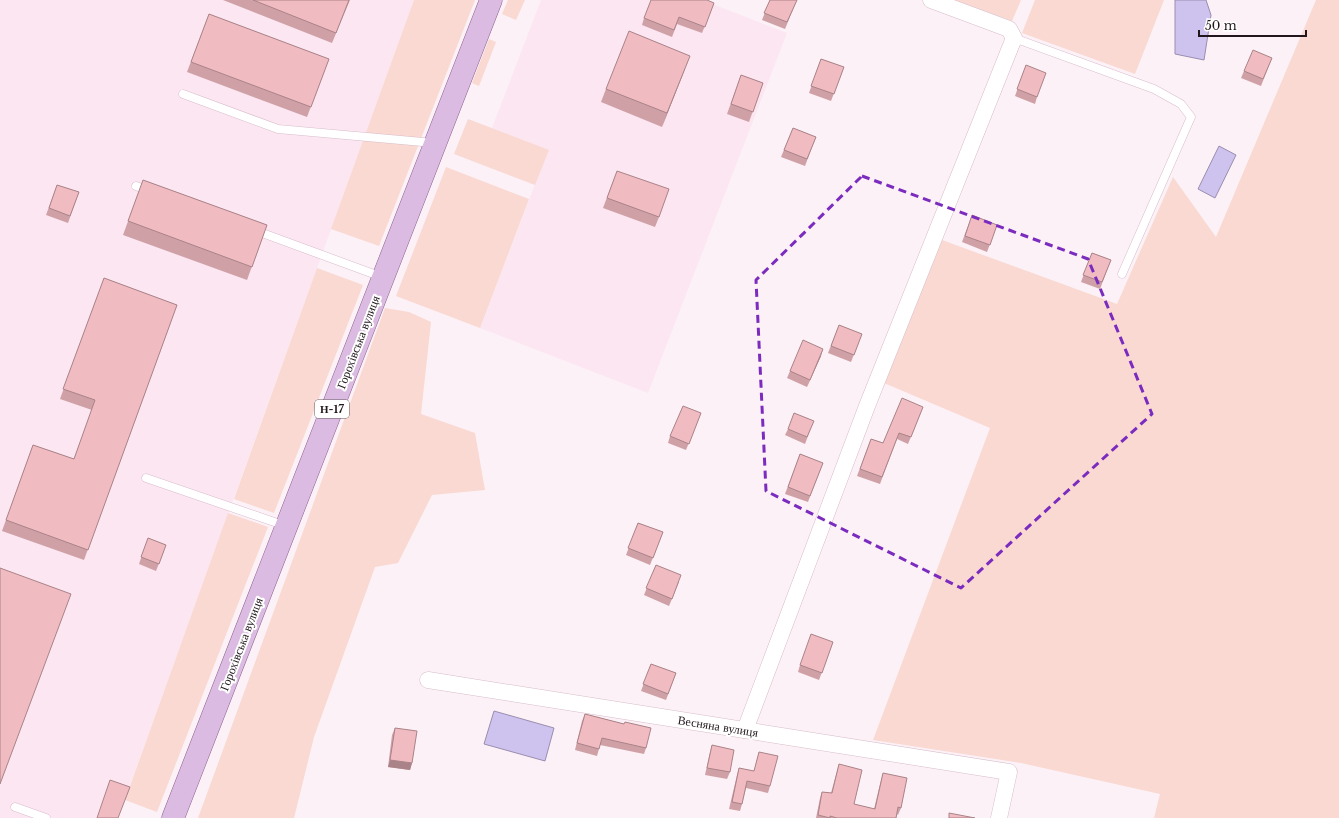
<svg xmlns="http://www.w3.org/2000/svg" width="1339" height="818" font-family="'Libre Baskerville',serif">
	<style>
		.built { fill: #fbe6f1 }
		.green { fill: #f9d9d2 }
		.water { fill: #cec2ef; stroke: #9a8eaf }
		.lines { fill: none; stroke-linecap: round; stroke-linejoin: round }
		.service-casing { stroke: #d8bdcb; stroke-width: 9 }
		.minor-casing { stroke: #d8bdcb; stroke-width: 17 }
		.primary-casing { stroke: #8b6390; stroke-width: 23 }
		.service { stroke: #fff; stroke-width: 8 }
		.minor { stroke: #fff; stroke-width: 16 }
		.primary { stroke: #dcbbe2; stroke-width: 22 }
		.wall { fill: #cfa1a7 }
		.shaded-wall { fill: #a98388 }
		.building { fill: #f1bbc2; stroke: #a98388 }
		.marked { fill: none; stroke: #7b2cbf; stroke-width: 3; stroke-dasharray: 8 5; stroke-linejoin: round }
		.labels { text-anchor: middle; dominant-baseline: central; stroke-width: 4; stroke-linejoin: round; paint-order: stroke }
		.shield { fill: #fff; stroke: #635c5f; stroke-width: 1 }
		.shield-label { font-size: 11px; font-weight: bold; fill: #20161b }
		.street-label { font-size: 12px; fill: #20161b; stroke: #fff }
	</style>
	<rect width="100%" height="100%" fill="#fcf1f6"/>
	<!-- built -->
	<g class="built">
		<path d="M0 0H414L118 818H0Z"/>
		<path d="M541 0H702L787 33 648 393 480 328 548 150 492 128Z"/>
	</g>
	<!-- green -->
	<g class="green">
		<path d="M414 0H475L379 246 331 229Z"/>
		<path d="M508 0H525L516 20 502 14Z"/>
		<path d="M953 0H1021L1012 21Z"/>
		<path d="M1035 0H1164L1135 74 1022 33Z"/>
		<path d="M1316 0H1339V818H1154L1160 794 1021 763 873 740 990 428 884 383 942 240 1117 304 1173 177 1216 237Z"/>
		<path d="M489 39 496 42 479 86 472 83Z"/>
		<path d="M468 119 549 150 535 185 454 154Z"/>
		<path d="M446 167 529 199 480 328 396 296Z"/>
		<path d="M317 268 363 285 274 513 234 499Z"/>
		<path d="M385 308 409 312 431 322 421 414 475 433 485 490 432 495 398 563 375 567 314 737 294 818H198Z"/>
		<path d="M228 513 268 527 157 812 125 800Z"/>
	</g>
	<!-- water -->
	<g class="water">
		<path d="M1175 0H1206L1211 15 1204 60 1175 54Z"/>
		<path d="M1219 146 1236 155 1215 198 1198 189Z"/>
		<path d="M494 711 554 728 545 761 484 744Z"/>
	</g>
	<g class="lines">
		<defs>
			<g id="service">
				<path d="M1014 38 1154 89 1181 104 1191 117 1122 274"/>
				<path d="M183 94 278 129 434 143"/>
				<path d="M136 186 150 191"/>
				<path d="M254 230 382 277"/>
				<path d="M146 478 286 526"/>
				<path d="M15 807 46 818"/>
			</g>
			<g id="minor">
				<path d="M428 680 1009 772 999 818"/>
				<path d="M745 730 867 406 1014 38 1009 29 931 0"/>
			</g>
			<path id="primary" d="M173 818 491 0"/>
		</defs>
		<!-- service casing -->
		<use href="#service" class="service-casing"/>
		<!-- minor casing -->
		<use href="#minor" class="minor-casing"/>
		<!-- primary casing -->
		<use href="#primary" class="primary-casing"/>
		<!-- service -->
		<use href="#service" class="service"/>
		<!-- minor -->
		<use href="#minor" class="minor"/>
		<!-- primary -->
		<use href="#primary" class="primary"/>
	</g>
	<!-- wall -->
	<g class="wall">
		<path d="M223 0H350L332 43Z"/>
		<path d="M770 0H797L785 29 762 20Z"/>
		<path d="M714 3 702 33 677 24 672 37 642 25 644 18Z"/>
		<path d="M209 14 329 59 307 117 187 72Z"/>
		<path d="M1272 58 1261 86 1241 78 1244 71Z"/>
		<path d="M821 59 844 67 831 101 809 93Z"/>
		<path d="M1026 65 1037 97 1035 104 1015 96Z"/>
		<path d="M685 69 662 127 601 102 606 89Z"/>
		<path d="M741 75 763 83 749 122 727 114Z"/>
		<path d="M793 128 816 137 805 166 781 157Z"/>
		<path d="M617 171 659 217 655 227 603 208Z"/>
		<path d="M143 180 267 225 247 280 123 235Z"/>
		<path d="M57 185 79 192 68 223 46 215Z"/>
		<path d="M972 215 997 225 987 252 962 242Z"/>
		<path d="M1092 253 1111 260 1100 289 1081 282Z"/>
		<path d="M104 278 177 305 84 560 2 531 33 445 74 459 92 410 60 399Z"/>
		<path d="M839 325 862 334 851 362 828 353Z"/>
		<path d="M821 356 807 387 787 378 790 371Z"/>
		<path d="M923 407 908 444 897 439 880 484 857 476 871 439 883 443Z"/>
		<path d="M701 413 686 450 668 443 670 436Z"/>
		<path d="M811 428 805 444 785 435 788 429Z"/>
		<path d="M800 454 823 463 808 502 785 494Z"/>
		<path d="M638 523 663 532 650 565 626 555Z"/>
		<path d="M148 538 166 545 156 571 139 564Z"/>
		<path d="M656 565 679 582 669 606 644 595Z"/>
		<path d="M833 642 819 680 798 672 800 665Z"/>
		<path d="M651 664 676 673 666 700 641 691Z"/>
		<path d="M585 714 624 724 646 748 644 754 600 745 597 756 575 750 582 721Z"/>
		<path d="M395 728 412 763 410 770 388 767 392 735Z"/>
		<path d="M712 745 730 772 727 779 705 775 710 752Z"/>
		<path d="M759 752 770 786 768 793 746 788 742 804 740 811 729 809 737 775 739 768 754 771 757 759Z"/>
		<path d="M839 764 854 804 874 809 881 780 883 773 901 808 898 815 897 814 896 818H816L820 798 822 792 831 793 837 771Z"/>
	</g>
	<!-- shaded-wall -->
	<g class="shaded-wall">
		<path d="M690 56 685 69 662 127 667 113Z"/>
		<path d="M823 349 821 356 807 387 810 380Z"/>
		<path d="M390 760 412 763 410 770 388 767Z"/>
	</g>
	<!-- building -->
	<g class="building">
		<path d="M253 0H349L336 33Z"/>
		<path d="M651 0H707L714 3 705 27 679 17 674 30 644 18Z"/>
		<path d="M770 0H797L787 22 764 13Z"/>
		<path d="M209 14 329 59 311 107 191 62Z"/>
		<path d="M629 31 690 56 667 113 606 89Z"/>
		<path d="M1253 50 1272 58 1263 79 1244 71Z"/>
		<path d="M821 59 844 67 834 94 811 86Z"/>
		<path d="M1026 65 1046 73 1037 97 1017 89Z"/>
		<path d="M741 75 763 83 753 112 731 104Z"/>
		<path d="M793 128 816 137 807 159 784 150Z"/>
		<path d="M617 171 669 189 659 217 607 198Z"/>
		<path d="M143 180 267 225 252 267 128 221Z"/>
		<path d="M57 185 79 192 70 216 49 208Z"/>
		<path d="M972 215 997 225 990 245 965 236Z"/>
		<path d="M1092 253 1111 260 1102 282 1083 275Z"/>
		<path d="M104 278 177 305 88 550 6 520 33 445 74 459 95 400 63 389Z"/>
		<path d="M839 325 862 334 854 355 831 346Z"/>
		<path d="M803 340 823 349 810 380 790 371Z"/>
		<path d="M902 398 923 407 911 437 899 433 882 477 860 469 871 439 883 443Z"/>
		<path d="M683 406 701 413 689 444 670 436Z"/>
		<path d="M794 413 814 421 807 437 788 429Z"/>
		<path d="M800 454 823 463 810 496 788 487Z"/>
		<path d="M638 523 663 532 653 558 628 548Z"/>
		<path d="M148 538 166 545 159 564 141 557Z"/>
		<path d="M656 565 681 575 672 599 646 588Z"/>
		<path d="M0 568 71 594 0 784Z"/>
		<path d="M811 634 833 642 822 673 800 665Z"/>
		<path d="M651 664 676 673 668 694 643 684Z"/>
		<path d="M585 714 624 724 625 722 651 728 646 748 602 738 599 749 577 743Z"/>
		<path d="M395 728 417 731 412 763 390 760Z"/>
		<path d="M712 745 734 750 730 772 707 768Z"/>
		<path d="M759 752 778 756 770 786 747 781 742 804 732 802 739 768 754 771Z"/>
		<path d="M839 764 862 770 854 804 875 809 883 773 907 778 901 808 898 807 896 818H837L830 816V818L818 815 822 792 832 793Z"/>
		<path d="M110 780 130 787 118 818H97Z"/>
		<path d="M949 813 975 818H949Z"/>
	</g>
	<!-- marked area -->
	<path class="marked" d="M862 176 1088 259 1152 414 961 588 766 491 756 280Z"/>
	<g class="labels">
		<!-- shield labels -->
		<rect class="shield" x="315" y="400" width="34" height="18" rx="3"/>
		<g class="shield-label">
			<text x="332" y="409">Н-17</text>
		</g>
		<!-- street labels -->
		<g class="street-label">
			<text transform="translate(358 342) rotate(-69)">Горохівська вулиця</text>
			<text transform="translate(241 644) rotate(-69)">Горохівська вулиця</text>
			<text transform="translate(718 726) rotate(9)">Весняна вулиця</text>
		</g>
	</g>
	<!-- scale -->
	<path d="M1199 30v6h107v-6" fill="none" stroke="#20161b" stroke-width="2"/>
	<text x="1205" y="30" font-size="12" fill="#20161b" stroke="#ffffff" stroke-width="3" paint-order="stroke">50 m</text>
</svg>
